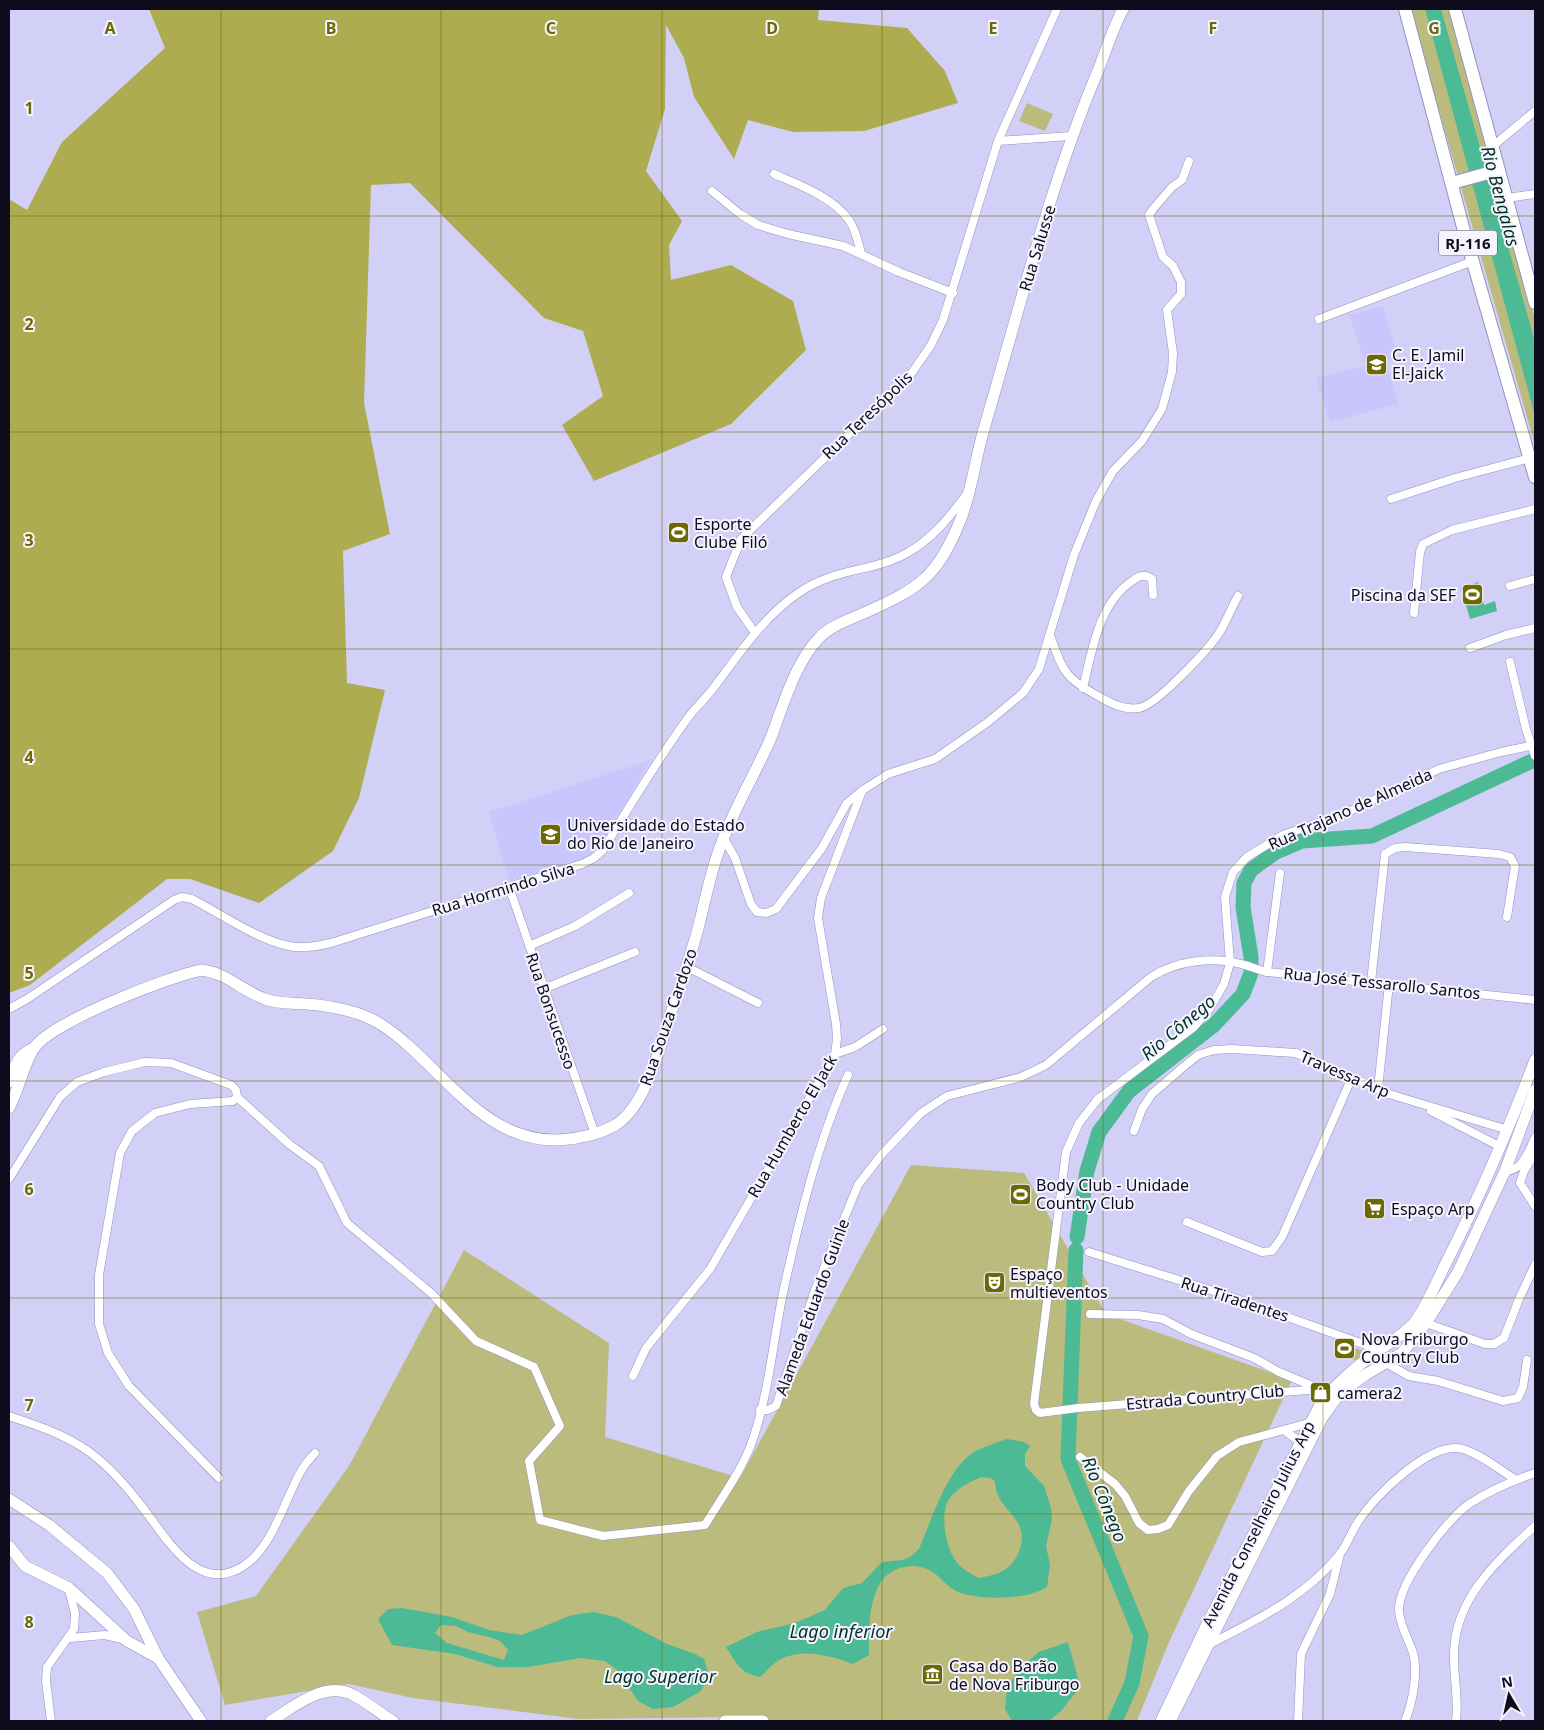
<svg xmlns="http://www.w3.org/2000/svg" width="1544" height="1730" font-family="'Noto Sans',sans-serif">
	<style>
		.built { fill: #c9c5fd }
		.green { fill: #bbbb7e }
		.forest { fill: #aeac50 }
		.water { fill: #4bba95; fill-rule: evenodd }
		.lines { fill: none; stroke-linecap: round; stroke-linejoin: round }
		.river { stroke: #4bba95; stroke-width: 15 }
		.street-casing { stroke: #9491bf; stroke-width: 9 }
		.secondary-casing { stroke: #9491bf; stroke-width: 12 }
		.primary-casing { stroke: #9491bf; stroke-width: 14 }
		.street { stroke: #fff; stroke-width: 8 }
		.secondary { stroke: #fff; stroke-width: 11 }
		.primary { stroke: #fff; stroke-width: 12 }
		.grid { fill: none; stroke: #6c6904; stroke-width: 1; stroke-opacity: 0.55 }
		.labels { text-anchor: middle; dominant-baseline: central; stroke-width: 4; stroke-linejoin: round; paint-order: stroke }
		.shield { fill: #f5f4fe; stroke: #535160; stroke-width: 1 }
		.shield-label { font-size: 15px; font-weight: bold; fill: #0d0b1c }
		.street-label { font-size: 16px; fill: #0d0b1c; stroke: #f5f4fe }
		.poi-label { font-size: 16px; fill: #0d0b1c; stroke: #f5f4fe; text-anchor: start }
		.water-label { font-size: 18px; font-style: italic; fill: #003325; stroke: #f5f4fe }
		.grid-label { font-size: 16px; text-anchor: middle; font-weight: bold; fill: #6c6904; stroke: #f5f4fe; stroke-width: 4; stroke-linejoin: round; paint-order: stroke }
	</style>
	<rect width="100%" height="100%" fill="#d2d0f7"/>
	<!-- built -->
	<g class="built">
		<path d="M1383 306 1397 355 1386 362 1398 404 1330 422 1316 378 1366 366 1349 315Z"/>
		<path d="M651 760 594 856 509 881 489 812Z"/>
	</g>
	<!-- green -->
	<g class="green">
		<path d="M1410 9H1450L1535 318V445Z"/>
		<path d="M1027 103 1053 114 1045 131 1019 121Z"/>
		<path d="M911 1165 1024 1173 1106 1314 1292 1380 1169 1642 1137 1721H770L736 1717 578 1719 413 1698 349 1684 225 1705 197 1612 256 1596 349 1466 464 1250 609 1343 605 1437 740 1478Z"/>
		<path d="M1339 1343 1368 1352 1356 1360 1336 1353Z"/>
	</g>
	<!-- forest -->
	<path class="forest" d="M149 9H819L818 20 907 28 945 71 958 103 864 131 793 132 748 120 734 159 694 97 684 58 666 25 665 109 646 171 682 221 669 245 671 280 731 265 793 301 806 350 731 424 594 481 562 425 603 396 583 331 544 318 410 183 371 185 364 403 390 534 343 551 347 683 385 690 359 798 333 851 259 903 190 879H167L30 985 9 993V199L27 210 62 142 165 48Z"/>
	<!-- water -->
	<g class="water">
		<path d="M1425 9H1441L1535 342V416Z"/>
		<path d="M1478 582 1484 605 1495 601 1497 611 1470 619 1461 588Z"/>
		<path d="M1007 1439 1024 1442 1030 1446 1025 1454V1466L1044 1486 1051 1508 1052 1519 1046 1546 1050 1565 1047 1587C1028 1600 982 1600 961 1593 947 1589 940 1574 927 1569 920 1566 911 1565 904 1567 867 1574 869 1625 869 1655L853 1664C831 1656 804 1648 781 1659 774 1662 767 1671 760 1677 740 1673 737 1664 726 1647L757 1632 795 1623 825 1610 843 1588 862 1583 882 1562 902 1560 910 1557 919 1549C931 1521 946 1472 971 1454 981 1447 996 1443 1007 1439ZM981 1477 991 1478 995 1482C996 1513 1034 1517 1018 1554 1009 1572 996 1575 978 1578 972 1574 964 1570 959 1565 946 1552 939 1514 949 1499 957 1488 970 1482 981 1477Z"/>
		<path d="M402 1608 452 1617 489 1630 522 1635 572 1615 593 1612 616 1617 667 1644 695 1654 704 1659 709 1676 701 1691 673 1707 653 1709 638 1701 617 1670 605 1661 581 1658 528 1667H497L455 1654 392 1645 378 1619 388 1609ZM441 1625 456 1626 468 1632 489 1637 500 1641 508 1650 504 1660 447 1643 435 1633Z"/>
		<path d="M1068 1642 1079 1682 1077 1691 1061 1711 1049 1721H1012L1005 1709 1007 1688 1019 1669 1039 1652Z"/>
	</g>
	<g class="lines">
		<!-- river -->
		<g class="river">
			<path d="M1077 1237 1087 1171 1099 1132 1129 1091 1214 1025 1243 994 1251 973V957L1243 907 1244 883 1251 870 1276 852 1302 841 1372 836 1534 760"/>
			<path d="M1076 1250 1068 1459 1141 1636 1132 1683 1115 1721"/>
		</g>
		<defs>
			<g id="street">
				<path d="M998 141 1057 9"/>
				<path d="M1493 146 1535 111"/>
				<path d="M774 174C799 185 833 197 849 220 856 230 858 242 861 253"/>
				<path d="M712 191 740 214 758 225 788 234 843 246 899 272 953 293"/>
				<path d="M1507 198 1535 194"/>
				<path d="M1319 319 1473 261"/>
				<path d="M1391 499 1455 478 1530 458"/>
				<path d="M1510 586 1535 579"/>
				<path d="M1414 613 1420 552 1423 544 1452 530 1535 509"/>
				<path d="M755 633 737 607 726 577 741 539 911 374 931 345 943 320 998 141 1071 136"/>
				<path d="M1050 635C1063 671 1064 678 1100 697 1112 704 1124 710 1139 708 1157 705 1211 647 1221 630 1227 619 1232 607 1238 596"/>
				<path d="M1470 648 1506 635 1535 628"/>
				<path d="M1510 662 1526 729 1535 756"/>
				<path d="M1083 688C1092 652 1098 604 1132 581 1139 576 1144 573 1152 579L1153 595"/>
				<path d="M723 837 735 858 751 904 757 912 766 913 776 909 822 848 847 803 863 790 888 774 935 759 988 722 1023 693 1039 669 1074 555 1096 501 1113 471 1142 441 1162 409 1172 372 1173 353 1167 310 1181 294V282L1173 266 1163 257 1149 215 1153 209 1172 187 1182 180 1189 161"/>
				<path d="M509 887 595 1134"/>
				<path d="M529 946 575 926 629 893"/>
				<path d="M687 967 758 1003"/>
				<path d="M1267 972 1280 873"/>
				<path d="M1371 982 1385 854 1395 848 1405 847 1499 854 1510 857 1515 866 1507 917"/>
				<path d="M543 989 635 952"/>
				<path d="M9 1009 27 999 174 900 182 897 192 899C221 914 258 940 289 946 303 949 317 946 331 943L582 864 594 858 603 850C630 805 657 761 687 719 694 709 704 700 712 690 738 656 761 619 797 594 834 567 872 573 907 553 932 539 949 518 966 495"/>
				<path d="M835 1054 855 1047 883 1029"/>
				<path d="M1378 1089 1389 984"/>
				<path d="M237 1097 289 1144 319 1166 347 1223 431 1293 476 1341 534 1367 560 1426 529 1461 540 1520 603 1536 705 1525C722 1497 743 1469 753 1439 769 1392 773 1341 783 1293 799 1220 817 1144 848 1075"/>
				<path d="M1431 1111 1501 1147"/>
				<path d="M1134 1131 1142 1109 1152 1094 1182 1068 1198 1055 1214 1050 1232 1049 1296 1053 1389 1094 1508 1130"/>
				<path d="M1535 1153 1524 1171 1520 1183 1535 1206"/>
				<path d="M1505 1171C1523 1171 1528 1152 1535 1138"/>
				<path d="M9 1179 60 1097 77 1082 104 1072 145 1062 171 1063 231 1085 236 1090 237 1097 233 1101 190 1104 155 1113 132 1131 120 1153 99 1275V1324L108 1353 129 1386 219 1478"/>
				<path d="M1187 1222 1262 1252 1272 1251 1282 1237 1352 1077"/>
				<path d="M1089 1252 1220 1293 1380 1350"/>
				<path d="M1090 1314 1138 1315 1163 1319 1191 1334 1254 1358 1279 1372 1315 1387"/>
				<path d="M1426 1323 1485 1344H1494L1504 1338 1519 1299 1535 1265"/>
				<path d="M1386 1363 1409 1376 1438 1381 1503 1401 1518 1398 1523 1387 1527 1360"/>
				<path d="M633 1376 646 1348 710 1269 835 1054 837 1039 836 1024 818 918 821 898 862 791"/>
				<path d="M1333 1388 1078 1408 1040 1413 1036 1410 1034 1404 1066 1152 1079 1123 1098 1099 1194 1027 1210 1008 1224 984 1230 963 1225 897 1233 872 1247 857 1283 835 1344 814 1439 769 1501 752 1535 745"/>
				<path d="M760 1410H768L776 1406 815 1290 858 1185 882 1154 921 1113 947 1096 1021 1077 1046 1065 1151 977C1176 961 1212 956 1241 964 1250 966 1258 970 1267 972L1535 1000"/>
				<path d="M9 1416C36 1425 64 1434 88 1451 109 1466 128 1488 143 1508 167 1539 199 1597 245 1565 273 1546 285 1499 301 1471 305 1464 310 1459 315 1453"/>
				<path d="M1284 1430 1300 1442"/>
				<path d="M1080 1457 1115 1484 1125 1496 1139 1523 1148 1530 1158 1529 1168 1525 1189 1491 1217 1456 1239 1442 1309 1423"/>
				<path d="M70 1638 105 1635 122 1639"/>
				<path d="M1208 1645C1256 1620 1304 1598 1339 1555 1347 1546 1351 1532 1358 1522 1374 1496 1431 1440 1463 1449 1482 1455 1500 1470 1516 1480"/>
				<path d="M51 1721 46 1681 47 1667 74 1629 75 1613 69 1590"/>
				<path d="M1298 1721 1301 1654 1330 1594 1340 1554"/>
				<path d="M1405 1721C1413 1702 1419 1669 1412 1650 1407 1636 1400 1626 1399 1610 1398 1583 1448 1518 1469 1504 1490 1490 1512 1481 1535 1473"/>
				<path d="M1456 1721C1459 1698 1453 1675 1454 1652 1456 1597 1497 1561 1535 1526"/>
			</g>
			<g id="secondary">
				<path d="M9 1082C16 1064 16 1056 34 1048"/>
				<path d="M9 1108C19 1089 23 1066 34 1048 51 1022 170 976 202 970 227 973 242 991 265 999 278 1004 293 1003 307 1004 332 1006 362 1012 382 1025 440 1063 481 1143 559 1140 578 1139 601 1134 617 1124 644 1106 658 1054 667 1025 678 992 690 959 699 925 706 897 711 869 722 842 735 807 755 774 770 740 783 707 794 664 819 638 830 626 848 620 864 613 918 589 937 578 960 521 972 492 975 459 984 429 1019 310 1049 188 1097 73 1106 51 1112 30 1123 9"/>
				<path d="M9 1499 49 1525 107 1573 134 1609 158 1658 201 1721"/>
				<path d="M9 1546 25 1566 69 1588 127 1641 158 1658"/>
				<path d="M271 1721C293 1707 325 1680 353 1695 367 1702 379 1713 393 1721"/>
				<path d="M725 1721H763"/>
				<path d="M1161 1721 1206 1626 1320 1405C1336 1383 1356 1367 1378 1351 1391 1342 1403 1335 1414 1323 1428 1305 1437 1280 1448 1259 1481 1194 1509 1128 1535 1060"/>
				<path d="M1170 1721 1322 1418 1340 1393 1365 1375 1402 1353 1426 1323 1458 1272 1505 1171 1535 1090"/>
			</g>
			<g id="primary">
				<path d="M1405 9 1464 231 1535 477"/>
				<path d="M1455 9 1535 303"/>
				<path d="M1452 183 1499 170"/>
			</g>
		</defs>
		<!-- street casing -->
		<use href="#street" class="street-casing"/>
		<!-- secondary casing -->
		<use href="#secondary" class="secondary-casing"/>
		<!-- primary casing -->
		<use href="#primary" class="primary-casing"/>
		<!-- street -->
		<use href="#street" class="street"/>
		<!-- secondary -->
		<use href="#secondary" class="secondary"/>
		<!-- primary -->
		<use href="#primary" class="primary"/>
	</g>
	<!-- grid -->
	<path class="grid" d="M221 9V1721M441 9V1721M662 9V1721M882 9V1721M1103 9V1721M1323 9V1721M9 216H1535M9 432H1535M9 649H1535M9 865H1535M9 1081H1535M9 1298H1535M9 1514H1535"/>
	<!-- icons -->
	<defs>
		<symbol id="school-square" viewBox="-11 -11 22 22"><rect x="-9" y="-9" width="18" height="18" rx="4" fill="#6c6904" stroke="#f5f4fe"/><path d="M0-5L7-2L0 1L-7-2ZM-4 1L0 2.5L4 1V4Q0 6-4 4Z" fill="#fff"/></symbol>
		<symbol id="stadium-square" viewBox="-11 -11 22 22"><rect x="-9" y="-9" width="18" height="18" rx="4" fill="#6c6904" stroke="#f5f4fe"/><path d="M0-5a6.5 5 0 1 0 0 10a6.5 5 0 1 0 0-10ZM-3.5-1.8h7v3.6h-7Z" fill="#fff"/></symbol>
		<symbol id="university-square" viewBox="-11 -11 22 22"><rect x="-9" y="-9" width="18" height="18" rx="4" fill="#6c6904" stroke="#f5f4fe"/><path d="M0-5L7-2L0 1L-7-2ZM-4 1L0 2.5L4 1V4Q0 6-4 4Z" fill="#fff"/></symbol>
		<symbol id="supermarket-square" viewBox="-11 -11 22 22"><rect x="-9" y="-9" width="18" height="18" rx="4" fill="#6c6904" stroke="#f5f4fe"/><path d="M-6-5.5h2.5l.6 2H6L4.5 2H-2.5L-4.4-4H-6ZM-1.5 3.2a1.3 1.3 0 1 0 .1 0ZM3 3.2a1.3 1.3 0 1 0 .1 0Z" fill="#fff"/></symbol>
		<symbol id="theatre-square" viewBox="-11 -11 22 22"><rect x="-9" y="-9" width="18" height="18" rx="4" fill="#6c6904" stroke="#f5f4fe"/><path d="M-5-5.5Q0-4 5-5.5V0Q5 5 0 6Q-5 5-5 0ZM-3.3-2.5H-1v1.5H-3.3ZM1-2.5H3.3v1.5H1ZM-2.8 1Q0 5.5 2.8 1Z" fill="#fff"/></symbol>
		<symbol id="shop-square" viewBox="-11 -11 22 22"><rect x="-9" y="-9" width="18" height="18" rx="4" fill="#6c6904" stroke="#f5f4fe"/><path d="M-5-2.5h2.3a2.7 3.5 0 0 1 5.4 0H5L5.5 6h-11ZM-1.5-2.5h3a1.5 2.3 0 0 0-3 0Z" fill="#fff"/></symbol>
		<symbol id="museum-square" viewBox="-11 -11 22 22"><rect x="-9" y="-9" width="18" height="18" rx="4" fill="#6c6904" stroke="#f5f4fe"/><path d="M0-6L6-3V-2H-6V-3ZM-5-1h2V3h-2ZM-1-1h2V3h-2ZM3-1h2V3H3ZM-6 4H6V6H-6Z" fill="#fff"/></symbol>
	</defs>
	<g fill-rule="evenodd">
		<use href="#school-square" x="1364" y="352" width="25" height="25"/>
		<use href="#stadium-square" x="666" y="520" width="25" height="25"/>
		<use href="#stadium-square" x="1460" y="582" width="25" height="25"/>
		<use href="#university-square" x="538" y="822" width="25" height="25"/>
		<use href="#stadium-square" x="1008" y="1182" width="25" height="25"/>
		<use href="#supermarket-square" x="1362" y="1196" width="25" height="25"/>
		<use href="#theatre-square" x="982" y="1270" width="25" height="25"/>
		<use href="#stadium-square" x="1332" y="1336" width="25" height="25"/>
		<use href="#shop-square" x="1308" y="1380" width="25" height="25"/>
		<use href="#museum-square" x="920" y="1662" width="25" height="25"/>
	</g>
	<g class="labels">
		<!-- shield labels -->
		<rect class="shield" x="1439" y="230.5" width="58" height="25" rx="4"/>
		<g class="shield-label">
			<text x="1468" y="243">RJ-116</text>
		</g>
		<!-- street labels -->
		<g class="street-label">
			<text transform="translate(1037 248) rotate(-73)">Rua Salusse</text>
			<text transform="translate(867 415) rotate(-44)">Rua Teresópolis</text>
			<text transform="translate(1350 809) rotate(-24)">Rua Trajano de Almeida</text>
			<text transform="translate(503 889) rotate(-17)">Rua Hormindo Silva</text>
			<text transform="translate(1382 983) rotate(6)">Rua José Tessarollo Santos</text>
			<text transform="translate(551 1011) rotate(71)">Rua Bonsucesso</text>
			<text transform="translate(668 1017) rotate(-71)">Rua Souza Cardozo</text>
			<text transform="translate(1345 1074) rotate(23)">Travessa Arp</text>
			<text transform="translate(792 1126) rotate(-60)">Rua Humberto El Jack</text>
			<text transform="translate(1235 1299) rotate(18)">Rua Tiradentes</text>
			<text transform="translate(812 1307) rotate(-70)">Alameda Eduardo Guinle</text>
			<text transform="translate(1205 1397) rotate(-5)">Estrada Country Club</text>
			<text transform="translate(1258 1524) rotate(-63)">Avenida Conselheiro Julius Arp</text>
		</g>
		<!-- poi labels -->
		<g class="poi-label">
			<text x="1392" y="355">C. E. Jamil<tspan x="1392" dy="18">El-Jaick</tspan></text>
			<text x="694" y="524">Esporte<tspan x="694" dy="18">Clube Filó</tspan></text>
			<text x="1456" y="595" text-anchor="end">Piscina da SEF</text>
			<text x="567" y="825">Universidade do Estado<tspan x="567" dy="18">do Rio de Janeiro</tspan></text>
			<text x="1036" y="1185">Body Club - Unidade<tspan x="1036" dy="18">Country Club</tspan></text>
			<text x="1391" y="1209">Espaço Arp</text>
			<text x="1010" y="1274">Espaço<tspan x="1010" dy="18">multieventos</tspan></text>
			<text x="1361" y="1339">Nova Friburgo<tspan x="1361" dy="18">Country Club</tspan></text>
			<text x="1337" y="1393">camera2</text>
			<text x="949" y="1666">Casa do Barão<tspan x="949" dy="18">de Nova Friburgo</tspan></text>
		</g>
		<!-- water labels -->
		<g class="water-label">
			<text transform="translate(1501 196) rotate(75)">Rio Bengalas</text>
			<text transform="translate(1178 1027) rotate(-40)">Rio Cônego</text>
			<text transform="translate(1105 1499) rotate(68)">Rio Cônego</text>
			<text x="841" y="1631">Lago inferior</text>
			<text x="660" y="1676">Lago Superior</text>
		</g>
	</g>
	<g class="grid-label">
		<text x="110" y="34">A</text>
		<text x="331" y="34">B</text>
		<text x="551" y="34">C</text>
		<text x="772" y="34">D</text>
		<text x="993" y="34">E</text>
		<text x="1213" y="34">F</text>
		<text x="1434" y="34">G</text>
		<text x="29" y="114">1</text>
		<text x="29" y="330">2</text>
		<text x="29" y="546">3</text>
		<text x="29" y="763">4</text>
		<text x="29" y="979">5</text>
		<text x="29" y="1195">6</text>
		<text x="29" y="1411">7</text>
		<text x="29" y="1628">8</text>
	</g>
	<!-- border -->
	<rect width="1544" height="1730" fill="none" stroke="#0d0b1c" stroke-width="20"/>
	<!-- north arrow -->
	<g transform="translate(1509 1695) rotate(351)" stroke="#f5f4fe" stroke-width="4" paint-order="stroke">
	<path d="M0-4L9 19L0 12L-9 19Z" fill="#0d0b1c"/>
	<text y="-8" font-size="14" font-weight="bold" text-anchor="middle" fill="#0d0b1c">N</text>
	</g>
</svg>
